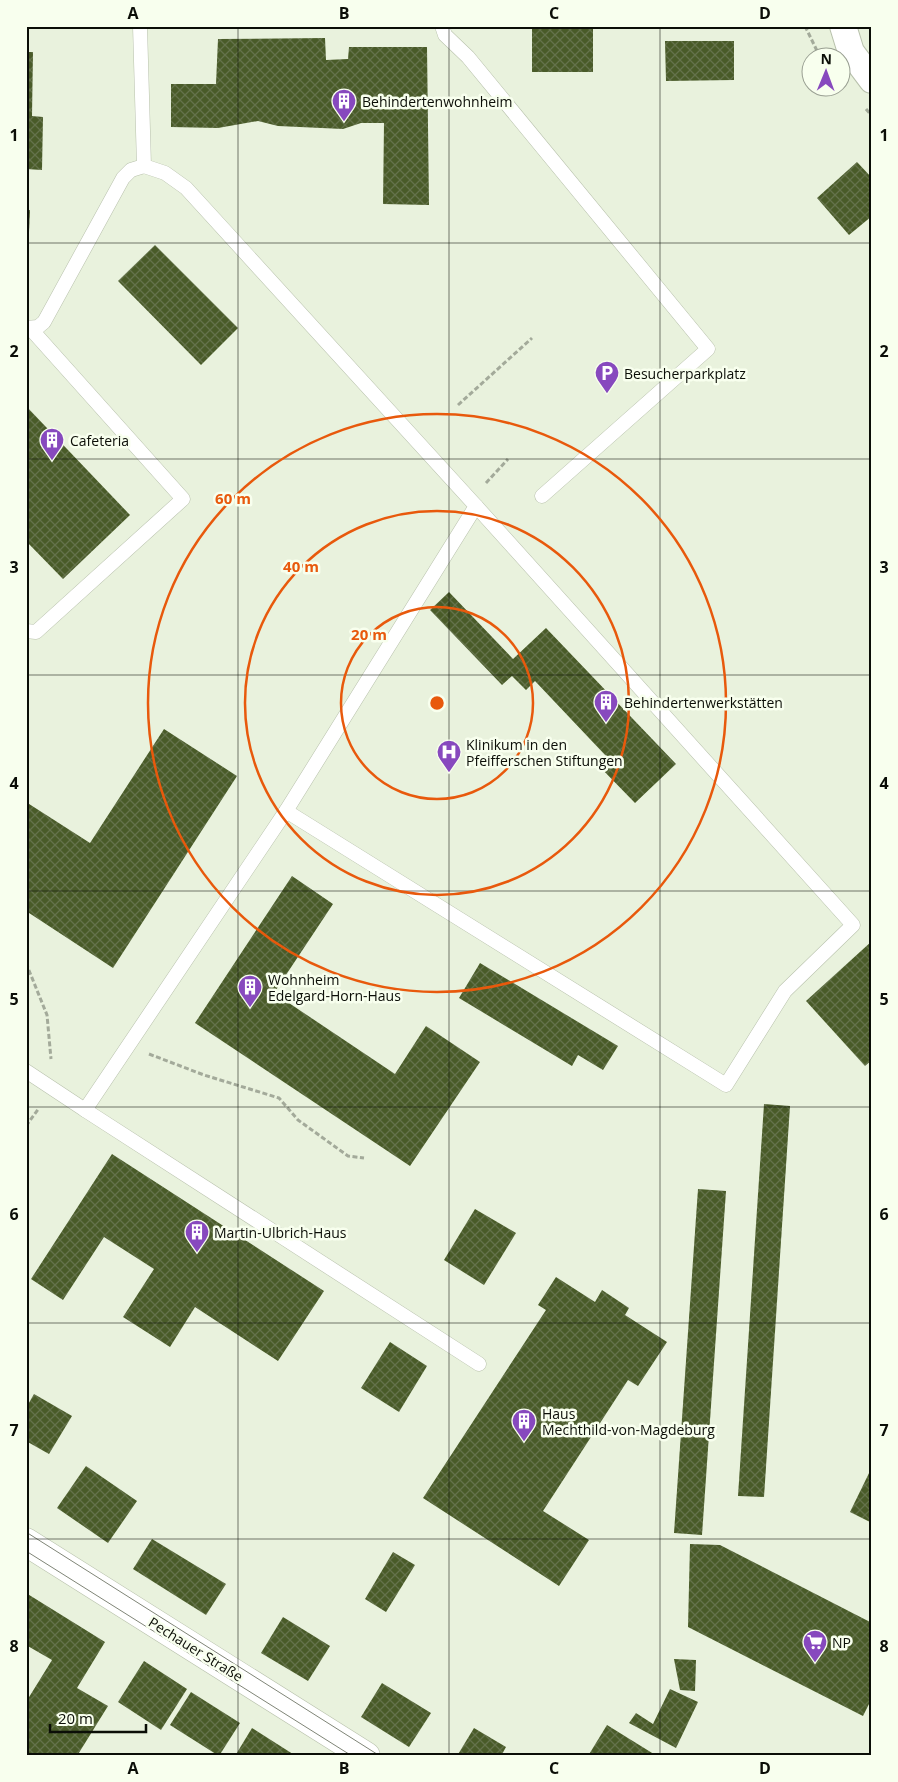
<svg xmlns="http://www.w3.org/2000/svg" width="898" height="1782" font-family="'Open Sans',sans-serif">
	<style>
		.building { fill: url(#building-cross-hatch) }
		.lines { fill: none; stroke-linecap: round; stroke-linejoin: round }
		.service-casing { stroke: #b8c1ac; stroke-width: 15 }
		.minor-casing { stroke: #b8c1ac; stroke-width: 28 }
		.secondary-casing { stroke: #b8c1ac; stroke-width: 29 }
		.path { stroke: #a3aa9a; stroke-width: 3; stroke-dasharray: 5 2.5; stroke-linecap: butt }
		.service { stroke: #fff; stroke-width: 14 }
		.minor { stroke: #fff; stroke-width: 26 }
		.secondary { stroke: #fff; stroke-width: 28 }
		.tram { stroke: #7f8577; stroke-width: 1 }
		.grid { fill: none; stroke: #0b0e07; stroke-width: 1; stroke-opacity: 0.55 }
		.ring { fill: none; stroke: #e8590c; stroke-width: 2.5 }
		.labels { text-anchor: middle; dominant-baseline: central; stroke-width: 5; stroke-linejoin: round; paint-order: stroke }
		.poi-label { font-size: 14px; fill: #0b0e07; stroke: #f8ffee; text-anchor: start }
		.street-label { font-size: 14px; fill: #0b0e07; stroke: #f8ffee }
		.centre { fill: #e8590c; stroke: #f8ffee; stroke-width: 2.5 }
		.ring-label { font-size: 15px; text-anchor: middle; font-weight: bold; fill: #e8590c; stroke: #f8ffee; stroke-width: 5; stroke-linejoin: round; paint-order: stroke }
		.neatline { fill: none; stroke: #0b0e07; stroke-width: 2 }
		.grid-label { font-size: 16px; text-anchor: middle; font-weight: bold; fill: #0b0e07 }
	</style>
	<defs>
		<pattern id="building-cross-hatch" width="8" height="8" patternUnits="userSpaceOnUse" patternTransform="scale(1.25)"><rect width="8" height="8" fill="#495b28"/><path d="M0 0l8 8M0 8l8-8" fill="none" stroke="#64724b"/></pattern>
	</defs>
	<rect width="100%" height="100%" fill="#e9f2dd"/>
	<!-- building -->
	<g class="building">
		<rect x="532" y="28" width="61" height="44"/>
		<path d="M325 38 326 60 348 59 349 47H427L429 205 383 204 384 123H361L343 129 278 126 258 121 218 128 171 127V84H216L218 39Z"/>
		<path d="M665 41H734V80L666 81Z"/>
		<path d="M26 52H33L32 116 43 117 42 170 26 169Z"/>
		<path d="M857 162 872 178V216L849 235 817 198Z"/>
		<path d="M26 210H30L28 254H26Z"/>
		<path d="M155 245 238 328 201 365 118 281Z"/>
		<path d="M26 406 130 515 63 579 26 541Z"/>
		<path d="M449 592 513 659 546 628 676 764 635 803 598 765 606 756 535 681 526 690 512 676 502 685 430 610Z"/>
		<path d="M164 729 237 776 113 968 26 911V802L90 843Z"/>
		<path d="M292 876 333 904 274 993 395 1074 426 1026 480 1062 410 1166 195 1023Z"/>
		<path d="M872 941V1060L865 1066 806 1001Z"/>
		<path d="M480 963 618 1046 603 1070 578 1055 572 1066 459 998Z"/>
		<path d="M764 1104 790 1106 764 1497 738 1496Z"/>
		<path d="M112 1154 324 1291 278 1361 195 1307 170 1347 123 1317 154 1269 104 1237 63 1300 31 1279Z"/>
		<path d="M698 1189 726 1191 702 1535 674 1533Z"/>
		<path d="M475 1209 516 1233 484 1285 444 1260Z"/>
		<path d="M556 1277 595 1302 602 1290 629 1308 625 1315 667 1342 638 1386 628 1380 543 1511 589 1540 559 1586 423 1498 546 1310 538 1305Z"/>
		<path d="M390 1342 427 1366 399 1412 361 1388Z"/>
		<path d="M34 1394 72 1416 49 1454 26 1441V1408Z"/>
		<path d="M86 1466 137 1501 108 1543 57 1508Z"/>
		<path d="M872 1467V1523L850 1512Z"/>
		<path d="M152 1539 226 1584 206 1615 133 1569Z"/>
		<path d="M690 1544 720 1545 872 1623V1698L863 1716 688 1627Z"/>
		<path d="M393 1552 415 1565 386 1612 365 1599Z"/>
		<path d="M26 1593 105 1642 77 1688 108 1706 77 1756H26V1702L52 1660 26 1645Z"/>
		<path d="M283 1617 330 1646 308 1681 261 1653Z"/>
		<path d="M674 1659 696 1660 695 1691 680 1690Z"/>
		<path d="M144 1661 187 1689 161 1730 118 1702Z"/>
		<path d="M382 1683 431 1713 409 1747 361 1717Z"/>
		<path d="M670 1689 698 1702 676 1748 629 1723 636 1713 653 1724Z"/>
		<path d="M191 1692 240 1723 219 1756 170 1725Z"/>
		<path d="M607 1725 657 1756H588Z"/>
		<path d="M252 1728 296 1756H235Z"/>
		<path d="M474 1728 506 1747 501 1756H457Z"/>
	</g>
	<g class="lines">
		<defs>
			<g id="service">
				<path d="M442 26 445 35 468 57 708 349 542 496"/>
				<path d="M26 328 38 327 44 322 123 178 131 170 144 166"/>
				<path d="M26 631 36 632 183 499 30 328"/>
				<path d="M286 811 726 1085 785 991 853 925 476 506"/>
				<path d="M26 1071 85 1110 286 811 476 506 186 188 165 173 144 166 140 26"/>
				<path d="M85 1110 479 1364"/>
			</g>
			<path id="minor" d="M843 26 851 52 872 80"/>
			<path id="secondary" d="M26 1542 366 1756"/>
		</defs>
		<!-- service casing -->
		<use href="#service" class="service-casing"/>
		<!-- minor casing -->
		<use href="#minor" class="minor-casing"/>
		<!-- secondary casing -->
		<use href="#secondary" class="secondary-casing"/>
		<!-- path -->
		<g class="path">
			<path d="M805 26 820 57"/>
			<path d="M866 109 872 116"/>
			<path d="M458 405 532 338"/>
			<path d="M486 483 508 459"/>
			<path d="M26 963 47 1015 51 1059"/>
			<path d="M149 1054 204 1075 279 1098 298 1120 348 1156 364 1158"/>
			<path d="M26 1126 39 1108"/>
		</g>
		<!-- service -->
		<use href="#service" class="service"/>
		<!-- minor -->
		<use href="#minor" class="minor"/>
		<!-- secondary -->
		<use href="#secondary" class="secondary"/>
		<!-- tram -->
		<g class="tram">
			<path d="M26 1532 380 1756"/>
			<path d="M26 1551 352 1756"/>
		</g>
	</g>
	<!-- grid -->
	<path class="grid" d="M238 26V1756M449 26V1756M660 26V1756M26 243H872M26 459H872M26 675H872M26 891H872M26 1107H872M26 1323H872M26 1539H872"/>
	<!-- distance rings -->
	<g class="ring">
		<circle cx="437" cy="703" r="96"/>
		<circle cx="437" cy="703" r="192"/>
		<circle cx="437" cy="703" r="289"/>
	</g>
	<!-- icons -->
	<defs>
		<symbol id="building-pin" viewBox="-11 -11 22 30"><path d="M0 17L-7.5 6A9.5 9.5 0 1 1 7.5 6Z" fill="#8749be" stroke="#f8ffee"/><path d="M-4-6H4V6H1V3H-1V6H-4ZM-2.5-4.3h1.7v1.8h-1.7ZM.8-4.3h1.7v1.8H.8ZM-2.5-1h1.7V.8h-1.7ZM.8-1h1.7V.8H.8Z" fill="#fff"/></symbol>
		<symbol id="parking-pin" viewBox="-11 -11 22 30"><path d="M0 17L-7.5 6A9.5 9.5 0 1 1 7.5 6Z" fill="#8749be" stroke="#f8ffee"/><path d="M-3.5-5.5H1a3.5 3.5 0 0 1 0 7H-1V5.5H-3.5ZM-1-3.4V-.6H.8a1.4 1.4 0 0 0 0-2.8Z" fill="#fff"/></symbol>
		<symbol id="hospital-pin" viewBox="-11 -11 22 30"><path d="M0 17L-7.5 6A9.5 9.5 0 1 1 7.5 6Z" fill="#8749be" stroke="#f8ffee"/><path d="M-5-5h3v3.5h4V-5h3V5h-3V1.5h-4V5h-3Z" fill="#fff"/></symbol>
		<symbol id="supermarket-pin" viewBox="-11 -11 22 30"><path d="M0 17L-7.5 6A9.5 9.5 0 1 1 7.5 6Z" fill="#8749be" stroke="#f8ffee"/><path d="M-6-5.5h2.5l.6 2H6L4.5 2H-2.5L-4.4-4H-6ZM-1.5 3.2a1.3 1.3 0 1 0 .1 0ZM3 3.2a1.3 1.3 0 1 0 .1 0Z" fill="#fff"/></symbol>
	</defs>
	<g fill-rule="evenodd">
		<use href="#building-pin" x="330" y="87" width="28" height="38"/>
		<use href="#parking-pin" x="593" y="359" width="28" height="38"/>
		<use href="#building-pin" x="38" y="426" width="28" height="38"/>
		<use href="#building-pin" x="592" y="688" width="28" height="38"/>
		<use href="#hospital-pin" x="435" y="738" width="28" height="38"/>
		<use href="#building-pin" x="236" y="973" width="28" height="38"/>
		<use href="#building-pin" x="183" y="1218" width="28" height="38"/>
		<use href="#building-pin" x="510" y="1407" width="28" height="38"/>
		<use href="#supermarket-pin" x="801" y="1628" width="28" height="38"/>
	</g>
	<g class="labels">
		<!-- poi labels -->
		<g class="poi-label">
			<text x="362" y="101">Behindertenwohnheim</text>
			<text x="624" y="373">Besucherparkplatz</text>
			<text x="70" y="440">Cafeteria</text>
			<text x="624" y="702">Behindertenwerkstätten</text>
			<text x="466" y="744">Klinikum in den<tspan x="466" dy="16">Pfeifferschen Stiftungen</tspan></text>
			<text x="268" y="979">Wohnheim<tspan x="268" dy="16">Edelgard-Horn-Haus</tspan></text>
			<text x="214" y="1232">Martin-Ulbrich-Haus</text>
			<text x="542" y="1413">Haus<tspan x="542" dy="16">Mechthild-von-Magdeburg</tspan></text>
			<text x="832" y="1642">NP</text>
		</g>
		<!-- street labels -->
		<g class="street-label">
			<text transform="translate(196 1649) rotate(32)">Pechauer Straße</text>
		</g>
	</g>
	<circle cx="437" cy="703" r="8" class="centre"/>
	<g class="ring-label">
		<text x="233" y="504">60 m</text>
		<text x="301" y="572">40 m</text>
		<text x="369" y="640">20 m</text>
	</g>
	<!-- border -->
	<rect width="898" height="1782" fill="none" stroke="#f8ffee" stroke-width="55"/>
	<!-- north arrow -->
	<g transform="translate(826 72) rotate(1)"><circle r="24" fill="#f8ffee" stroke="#999f92"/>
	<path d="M0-4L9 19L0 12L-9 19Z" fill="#8749be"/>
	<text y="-8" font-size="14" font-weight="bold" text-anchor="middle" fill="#0b0e07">N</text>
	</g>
	<!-- scale -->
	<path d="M50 1724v8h96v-8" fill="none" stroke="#0b0e07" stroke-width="2.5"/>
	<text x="58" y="1724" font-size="15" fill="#0b0e07" stroke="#f8ffee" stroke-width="4" paint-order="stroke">20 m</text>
	<rect x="28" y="28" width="842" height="1726" class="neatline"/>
	<g class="grid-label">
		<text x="133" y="19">A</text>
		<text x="344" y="19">B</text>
		<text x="554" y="19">C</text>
		<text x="765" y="19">D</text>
		<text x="14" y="141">1</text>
		<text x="884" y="141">1</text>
		<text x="14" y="357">2</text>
		<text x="884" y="357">2</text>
		<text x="14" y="573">3</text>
		<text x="884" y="573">3</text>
		<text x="14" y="789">4</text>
		<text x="884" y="789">4</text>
		<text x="14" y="1005">5</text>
		<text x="884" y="1005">5</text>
		<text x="14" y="1220">6</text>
		<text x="884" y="1220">6</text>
		<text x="14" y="1436">7</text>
		<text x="884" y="1436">7</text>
		<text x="14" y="1652">8</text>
		<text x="884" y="1652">8</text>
		<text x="133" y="1774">A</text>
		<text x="344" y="1774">B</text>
		<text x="554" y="1774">C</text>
		<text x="765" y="1774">D</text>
	</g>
</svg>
